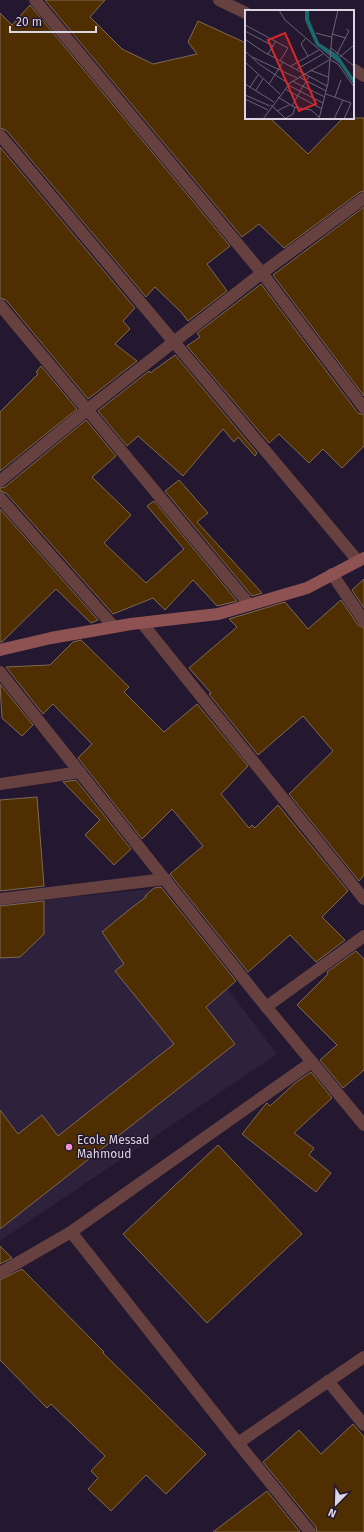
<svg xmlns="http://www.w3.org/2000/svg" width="364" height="1532" font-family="'Fira Sans',sans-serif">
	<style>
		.built { fill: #2e213c }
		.building { fill: #4f2f02; stroke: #7f6952 }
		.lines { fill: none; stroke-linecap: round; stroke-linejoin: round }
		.street { stroke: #674040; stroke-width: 12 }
		.secondary { stroke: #8f5252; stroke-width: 12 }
		.poi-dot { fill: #f391d5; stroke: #23182f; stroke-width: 1.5 }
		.labels { text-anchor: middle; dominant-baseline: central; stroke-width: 3; stroke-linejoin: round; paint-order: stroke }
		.poi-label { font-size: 12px; fill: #dbd4e3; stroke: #23182f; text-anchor: start }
		.inset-road { fill: none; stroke: #6d6377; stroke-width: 1 }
		.view { fill: #d62828; fill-opacity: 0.15; stroke: #d62828; stroke-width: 2 }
		.inset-edge { fill: none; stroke: #dbd4e3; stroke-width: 2 }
	</style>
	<rect width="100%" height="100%" fill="#23182f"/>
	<!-- built -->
	<path class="built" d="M152 889 277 1054 0 1241V904Z"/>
	<!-- building -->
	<g class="building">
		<path d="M45 0H105L90 17 122 49 153 64 197 54 188 42 198 21 246 43V118H270L308 154 343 118H364V191L360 192 284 248 259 224 242 237Z"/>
		<path d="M30 5 230 246 207 264 227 291 188 321 181 312 155 287 146 297 6 130 0 128V13L12 25Z"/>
		<path d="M0 147 135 308 123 321 130 329 115 344 137 361 88 399 6 300 0 298Z"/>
		<path d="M364 207V396L273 275Z"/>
		<path d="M261 284 358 413 364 415V446L342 468 323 449 309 463 279 434 269 443 187 346 200 337 197 333Z"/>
		<path d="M175 355 257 453 255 456 238 437 234 442 223 429 183 476 138 436 127 446 98 411 149 371 150 373Z"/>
		<path d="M41 366 77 409 0 471V412L38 374 36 372Z"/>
		<path d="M86 420 116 456 92 477 131 515 104 543 146 583 184 549 147 506 154 501 237 601 217 606 193 580 165 610 153 598 113 614 6 493 0 491V488L5 487Z"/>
		<path d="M179 480 208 513 197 522 262 593 252 596 165 491Z"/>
		<path d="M0 509 98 620 91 623 56 589 2 642H0Z"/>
		<path d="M364 579V608L352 590Z"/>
		<path d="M341 600 358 625 364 628V875L359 881 289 794 333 751 303 716 258 755 209 694 211 693 189 668 237 627 229 619 285 602 308 629Z"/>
		<path d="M81 640 129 687 124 692 164 732 197 704 248 766 221 794 249 828 252 825 255 828 278 805 348 891 322 917 345 940 316 962 290 935 248 972 170 874 203 846 172 809 142 839 78 758 92 744 53 704 43 714 6 667 50 665 73 642Z"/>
		<path d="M0 684 33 725 22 736 2 718Z"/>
		<path d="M76 780 131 849 114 865 85 835 100 820 63 782Z"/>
		<path d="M37 797 44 886 0 891V800Z"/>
		<path d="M161 887 236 981 206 1007 235 1044 0 1229V1110L18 1134 42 1115 58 1136 174 1044 115 971 124 964 102 932 130 909 146 897 145 896 154 888Z"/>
		<path d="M44 901V934L20 957 0 958V906Z"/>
		<path d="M356 951 364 959V1070L343 1088 320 1060 337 1045 297 1005 328 974 327 972Z"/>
		<path d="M311 1072 332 1098 294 1133 314 1148 309 1155 331 1173 316 1192 242 1134 265 1105 267 1103 270 1106 295 1083Z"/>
		<path d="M218 1145 302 1234 207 1323 123 1234Z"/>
		<path d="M0 1246 12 1258 0 1264Z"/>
		<path d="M22 1269 104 1352 103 1353 206 1454 166 1494 146 1475 111 1511 88 1489 98 1478 91 1471 105 1456 51 1404 47 1408 0 1360V1280Z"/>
		<path d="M353 1424 364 1437V1532H317L316 1527 263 1462 299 1430 321 1454Z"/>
		<path d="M267 1491 300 1532H213Z"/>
	</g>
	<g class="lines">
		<!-- street -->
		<g class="street">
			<path d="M35 0 262 273 364 408"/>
			<path d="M219 0 246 13"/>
			<path d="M353 69 364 76"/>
			<path d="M0 135 358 561"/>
			<path d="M0 305 249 604"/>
			<path d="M0 481 88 409 262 273 364 198"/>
			<path d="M0 498 114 627"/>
			<path d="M332 574 364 621"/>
			<path d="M142 623 364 899"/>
			<path d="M0 672 259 998 364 1125"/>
			<path d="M0 784 80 772"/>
			<path d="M0 899 165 879"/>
			<path d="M266 1007 364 936"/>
			<path d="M0 1273 71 1232"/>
			<path d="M328 1381 364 1425"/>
			<path d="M238 1443 364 1357"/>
			<path d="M310 1532 238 1443 71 1232 312 1062"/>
		</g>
		<!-- secondary -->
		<path class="secondary" d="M0 650 51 638 131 624 218 614 307 588 364 558"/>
	</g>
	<!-- markers -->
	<circle class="poi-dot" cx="69" cy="1147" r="4"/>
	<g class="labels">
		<!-- poi labels -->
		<g class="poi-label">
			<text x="77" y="1140">Ecole Messad<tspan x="77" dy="14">Mahmoud</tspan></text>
		</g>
	</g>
	<!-- overview -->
	<g transform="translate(245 10)">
		<rect width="109" height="109" fill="#23182f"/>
		<path d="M60 0H64V9L74 33 93 45 109 69V75L94 53 71 35 60 10Z" fill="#1b696d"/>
		<path class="inset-road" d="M34 0 40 10 84 48M0 15 43 38 35 51M0 21 28 36M71 23 86 27M87 24 101 28M0 29 17 41 82 76M60 29 56 34 63 46M86 38 109 56M0 41 14 54 44 74M23 44 31 31M92 44 104 21 101 19M7 47 52 68M95 47 109 35M84 49 93 54 109 77M0 52 35 84M46 56 74 40M52 59 78 44M65 60 83 67M54 67 81 81M47 71 80 87M0 74 29 92M24 74 38 52M43 75 78 93M5 77 13 65M40 79 77 99M11 80 18 69M81 84 106 93 99 109M0 85 25 96M33 87 49 97 66 100 74 107M90 87 96 70M0 89 23 100M26 95 40 108M47 96 64 66M32 101 44 95M18 109 45 73 84 50M39 109 48 104 50 97M74 109 83 73 87 26 93 0M89 109 98 90"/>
		<path class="view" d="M40 23 71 94 54 101 23 30Z"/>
		<rect width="109" height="109" class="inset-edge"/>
	</g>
	<!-- north arrow -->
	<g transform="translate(336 1504) rotate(203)" stroke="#23182f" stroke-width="3" paint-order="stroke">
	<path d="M0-3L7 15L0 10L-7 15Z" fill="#dbd4e3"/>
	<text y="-6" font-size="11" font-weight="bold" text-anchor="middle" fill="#dbd4e3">N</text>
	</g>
	<!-- scale -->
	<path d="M10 26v6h86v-6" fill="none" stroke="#dbd4e3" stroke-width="2"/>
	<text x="16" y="26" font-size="12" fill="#dbd4e3" stroke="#23182f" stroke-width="3" paint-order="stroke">20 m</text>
</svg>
